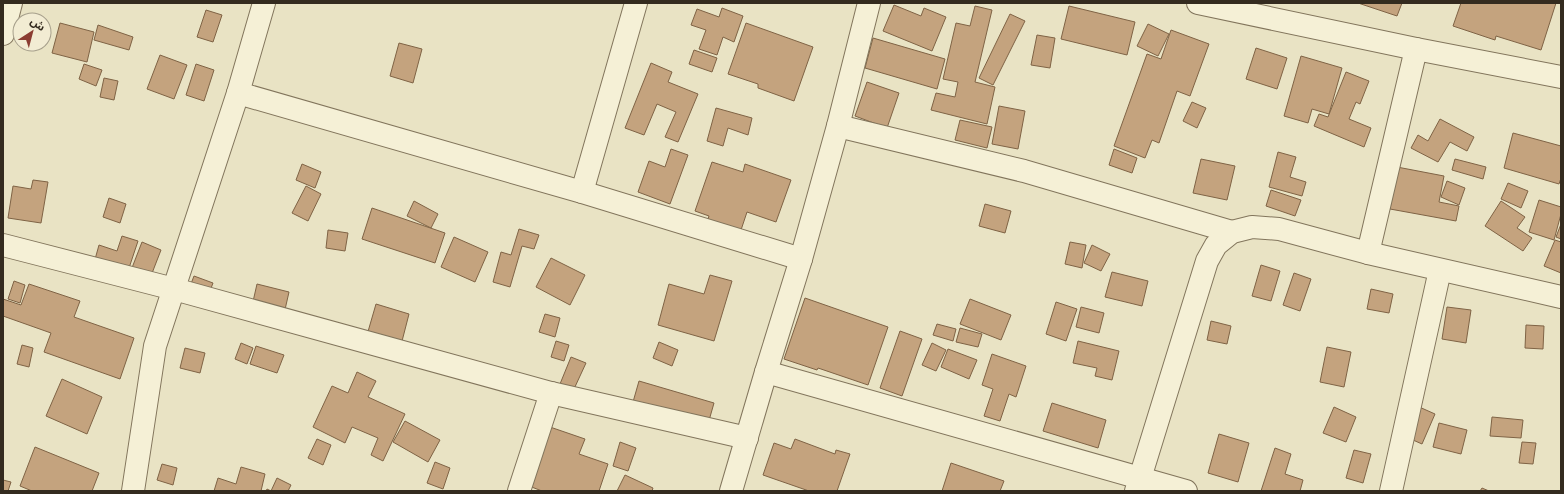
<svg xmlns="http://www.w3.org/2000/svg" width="1564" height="494" font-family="'Times New Roman','Noto Sans Arabic',serif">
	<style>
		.building { fill: #c4a37e; stroke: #7f6345 }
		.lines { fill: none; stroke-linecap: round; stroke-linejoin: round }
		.minor-casing { stroke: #82755c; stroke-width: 24 }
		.minor { stroke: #f5f0d6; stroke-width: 22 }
	</style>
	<rect width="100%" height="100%" fill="#e9e3c4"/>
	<!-- building -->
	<g class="building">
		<path d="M1358 3H1402L1397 16Z"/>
		<path d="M1461 3H1556L1541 50 1496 36 1495 40 1453 26Z"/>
		<path d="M894 5 921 16 924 8 946 17 932 51 883 31Z"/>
		<path d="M975 6 992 10 975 82 995 87 987 124 931 110 936 93 955 97 958 82 943 79 956 23 970 26Z"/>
		<path d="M1069 6 1135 22 1127 55 1061 39Z"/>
		<path d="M722 8 743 16 734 42 723 37 717 55 699 49 706 30 691 25 697 9 719 17Z"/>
		<path d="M206 10 222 15 213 42 197 37Z"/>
		<path d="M1010 14 1025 21 993 85 979 78Z"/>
		<path d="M60 23 94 32 87 62 52 53Z"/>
		<path d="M746 23 813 47 794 101 758 88V84L728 74Z"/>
		<path d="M1148 24 1169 34 1158 56 1137 46Z"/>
		<path d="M98 25 133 37 129 50 94 40Z"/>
		<path d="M1171 30 1209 44 1190 96 1177 91 1159 143 1152 140 1145 158 1114 146 1147 54 1161 59Z"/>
		<path d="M1037 35 1055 38 1050 68 1031 65Z"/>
		<path d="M873 38 945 59 937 89 865 68Z"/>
		<path d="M399 43 422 49 413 83 390 76Z"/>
		<path d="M1256 48 1287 58 1277 89 1246 79Z"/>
		<path d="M694 50 717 58 712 72 689 64Z"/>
		<path d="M160 55 187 65 174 99 147 89Z"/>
		<path d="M1301 56 1342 68 1329 114 1312 109 1308 123 1284 116Z"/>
		<path d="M651 63 672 72 668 82 698 94 678 142 665 137 676 112 657 104 644 135 625 128Z"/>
		<path d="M84 64 102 70 96 86 79 79Z"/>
		<path d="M196 64 214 70 204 101 186 95Z"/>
		<path d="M1346 72 1369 81 1360 104 1356 102 1349 119 1371 128 1364 147 1314 126 1319 114 1328 117Z"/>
		<path d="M104 78 118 81 114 100 100 97Z"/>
		<path d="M867 82 899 93 887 128 855 116Z"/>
		<path d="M1192 102 1206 108 1197 128 1183 121Z"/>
		<path d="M999 106 1025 111 1018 149 992 144Z"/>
		<path d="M716 108 752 118 748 135 728 128 723 146 707 141Z"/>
		<path d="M1440 119 1474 137 1467 151 1450 142 1438 162 1411 148 1418 135 1428 141Z"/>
		<path d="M960 120 992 127 987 148 955 140Z"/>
		<path d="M1513 133 1561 146V178L1559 184 1504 168Z"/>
		<path d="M671 149 688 155 670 204 638 192 649 161 665 167Z"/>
		<path d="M1114 149 1137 158 1132 173 1109 165Z"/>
		<path d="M1278 152 1296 157 1290 177 1306 182 1302 196 1269 187Z"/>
		<path d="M1201 159 1235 166 1227 200 1193 193Z"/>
		<path d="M1455 159 1486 167 1483 179 1452 170Z"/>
		<path d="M712 162 743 172 745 164 791 180 776 222 747 212 737 242 704 230 709 216 695 211Z"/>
		<path d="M302 164 321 172 315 188 296 180Z"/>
		<path d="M1397 167 1444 176 1439 202 1459 206 1456 221 1390 209Z"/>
		<path d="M33 180 48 182 41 223 8 218 13 186 31 189Z"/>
		<path d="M1447 181 1465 188 1459 205 1441 197Z"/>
		<path d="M1508 183 1528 191 1521 208 1501 199Z"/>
		<path d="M306 186 321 194 308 221 292 213Z"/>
		<path d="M1271 190 1301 200 1295 216 1266 206Z"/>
		<path d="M109 198 126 204 120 223 103 217Z"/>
		<path d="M1539 200 1561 207V214L1554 240 1529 232Z"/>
		<path d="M414 201 438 214 431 228 407 216Z"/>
		<path d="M1501 201 1525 217 1517 228 1532 238 1523 251 1485 226Z"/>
		<path d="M985 204 1011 211 1005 233 979 226Z"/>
		<path d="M372 208 445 233 435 263 362 239Z"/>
		<path d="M1561 224V239L1556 237Z"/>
		<path d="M519 229 539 235 534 249 522 246 510 287 493 282 501 252 511 255Z"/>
		<path d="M328 230 348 233 345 251 326 248Z"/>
		<path d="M122 236 138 241 127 274 94 263 99 245 117 251Z"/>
		<path d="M454 237 488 252 475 282 441 267Z"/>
		<path d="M1555 240 1561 242V273L1544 266Z"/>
		<path d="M142 242 161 250 149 281 130 273Z"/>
		<path d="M1070 242 1086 245 1082 268 1065 264Z"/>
		<path d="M1092 245 1110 254 1101 271 1084 263Z"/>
		<path d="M551 258 585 275 570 305 536 287Z"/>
		<path d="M1261 265 1280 271 1271 301 1252 296Z"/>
		<path d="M1112 272 1148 281 1142 306 1105 297Z"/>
		<path d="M1294 273 1311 279 1300 311 1283 305Z"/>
		<path d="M710 275 732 281 714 341 658 325 669 284 704 294Z"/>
		<path d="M194 276 213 283 208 296 189 289Z"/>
		<path d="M14 281 25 285 20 303 8 299Z"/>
		<path d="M29 284 80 301 74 317 134 338 120 379 44 352 51 333 3 316V299L21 305Z"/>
		<path d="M257 284 289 292 284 314 252 306Z"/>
		<path d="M1371 289 1393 294 1389 313 1367 309Z"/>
		<path d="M805 298 888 327 868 385 818 368 817 370 784 359Z"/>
		<path d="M970 299 1011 315 1001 340 960 324Z"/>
		<path d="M1056 302 1077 309 1066 341 1046 334Z"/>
		<path d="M376 304 409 314 401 345 367 335Z"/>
		<path d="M1081 307 1104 313 1099 333 1076 327Z"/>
		<path d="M1447 307 1471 310 1466 343 1442 339Z"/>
		<path d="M545 314 560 318 555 337 539 332Z"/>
		<path d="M1211 321 1231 326 1227 344 1207 340Z"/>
		<path d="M937 324 956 329 953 341 933 335Z"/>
		<path d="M1526 325 1544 326 1543 349 1525 348Z"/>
		<path d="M960 328 982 334 978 347 956 342Z"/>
		<path d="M900 331 922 339 902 396 880 388Z"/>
		<path d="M556 341 569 345 564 361 551 357Z"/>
		<path d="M1078 341 1119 351 1112 380 1095 376 1097 368 1073 363Z"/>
		<path d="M659 342 678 350 672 366 653 358Z"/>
		<path d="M241 343 253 348 247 364 235 359Z"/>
		<path d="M932 343 946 350 936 371 922 365Z"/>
		<path d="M22 345 33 348 29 367 17 364Z"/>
		<path d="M256 346 284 355 277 373 250 364Z"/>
		<path d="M1327 347 1351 352 1344 387 1320 382Z"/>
		<path d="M185 348 205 353 200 373 180 368Z"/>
		<path d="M948 349 977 360 969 379 941 367Z"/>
		<path d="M992 354 1026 366 1016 397 1009 394 1000 421 984 416 993 389 982 385Z"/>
		<path d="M571 357 586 363 574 389 560 384Z"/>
		<path d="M357 372 376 381 368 397 405 414 383 461 371 455 378 438 352 427 345 443 313 427 332 386 348 393Z"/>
		<path d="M62 379 102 397 87 434 46 416Z"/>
		<path d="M639 381 714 403 706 431 631 409Z"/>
		<path d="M1052 403 1106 420 1098 448 1043 431Z"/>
		<path d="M1417 406 1435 414 1422 444 1404 436Z"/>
		<path d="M1334 407 1356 417 1346 442 1323 433Z"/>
		<path d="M1492 417 1523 420 1521 438 1490 436Z"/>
		<path d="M405 421 440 440 428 462 393 442Z"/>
		<path d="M1439 423 1467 430 1461 454 1433 447Z"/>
		<path d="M550 427 585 439 579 454 608 464 599 491H542L529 486Z"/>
		<path d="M1219 434 1249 443 1238 482 1208 473Z"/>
		<path d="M317 439 331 445 323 465 308 458Z"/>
		<path d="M795 439 835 454 836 450 850 454 837 491H809L763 475 774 443 791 449Z"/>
		<path d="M620 442 636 448 628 471 613 466Z"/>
		<path d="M1522 442 1536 443 1533 464 1519 463Z"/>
		<path d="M35 447 99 473 92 491H32L20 486Z"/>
		<path d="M1275 448 1291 454 1285 474 1303 480 1300 491H1261Z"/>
		<path d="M1354 450 1371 454 1363 483 1346 478Z"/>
		<path d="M435 462 450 468 443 489 427 483Z"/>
		<path d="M951 463 1004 481 1000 491H942Z"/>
		<path d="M162 464 177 468 173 485 157 480Z"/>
		<path d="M241 467 265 474 261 491H214L218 478 236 484Z"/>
		<path d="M625 475 653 488 652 491H617Z"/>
		<path d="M277 478 291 485 288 491H266L267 489 271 491Z"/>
		<path d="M3 480 11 482 8 491H3Z"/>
		<path d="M1482 488 1489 491H1480Z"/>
	</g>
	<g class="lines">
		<defs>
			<g id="minor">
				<path d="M1198 3 1416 49 1561 77"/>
				<path d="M3 34 11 3"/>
				<path d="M238 93 582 192 801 259"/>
				<path d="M838 126 1024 171 1232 232"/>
				<path d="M582 192 636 3"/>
				<path d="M3 245 174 289 551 393 747 438"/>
				<path d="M1368 253 1416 49"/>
				<path d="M766 372 1186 491"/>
				<path d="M133 491 155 346 238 93 264 3"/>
				<path d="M519 491 551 393"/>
				<path d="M731 491 766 372 801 259 838 126 869 3"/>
				<path d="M1136 491 1207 261 1216 245 1232 232 1252 227 1279 229 1368 253 1561 297"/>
				<path d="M1391 491 1440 270"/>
			</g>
		</defs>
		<!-- minor casing -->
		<use href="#minor" class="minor-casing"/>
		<!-- minor -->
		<use href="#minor" class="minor"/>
	</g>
	<!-- border -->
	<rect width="1564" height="494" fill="none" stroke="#342b1f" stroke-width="8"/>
	<!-- north arrow -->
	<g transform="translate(32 32) rotate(36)"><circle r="19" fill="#f2ecd3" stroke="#a69f8b"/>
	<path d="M0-3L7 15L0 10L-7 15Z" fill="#8b3d32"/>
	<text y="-6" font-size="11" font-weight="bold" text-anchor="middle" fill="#342b1f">ش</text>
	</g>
</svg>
